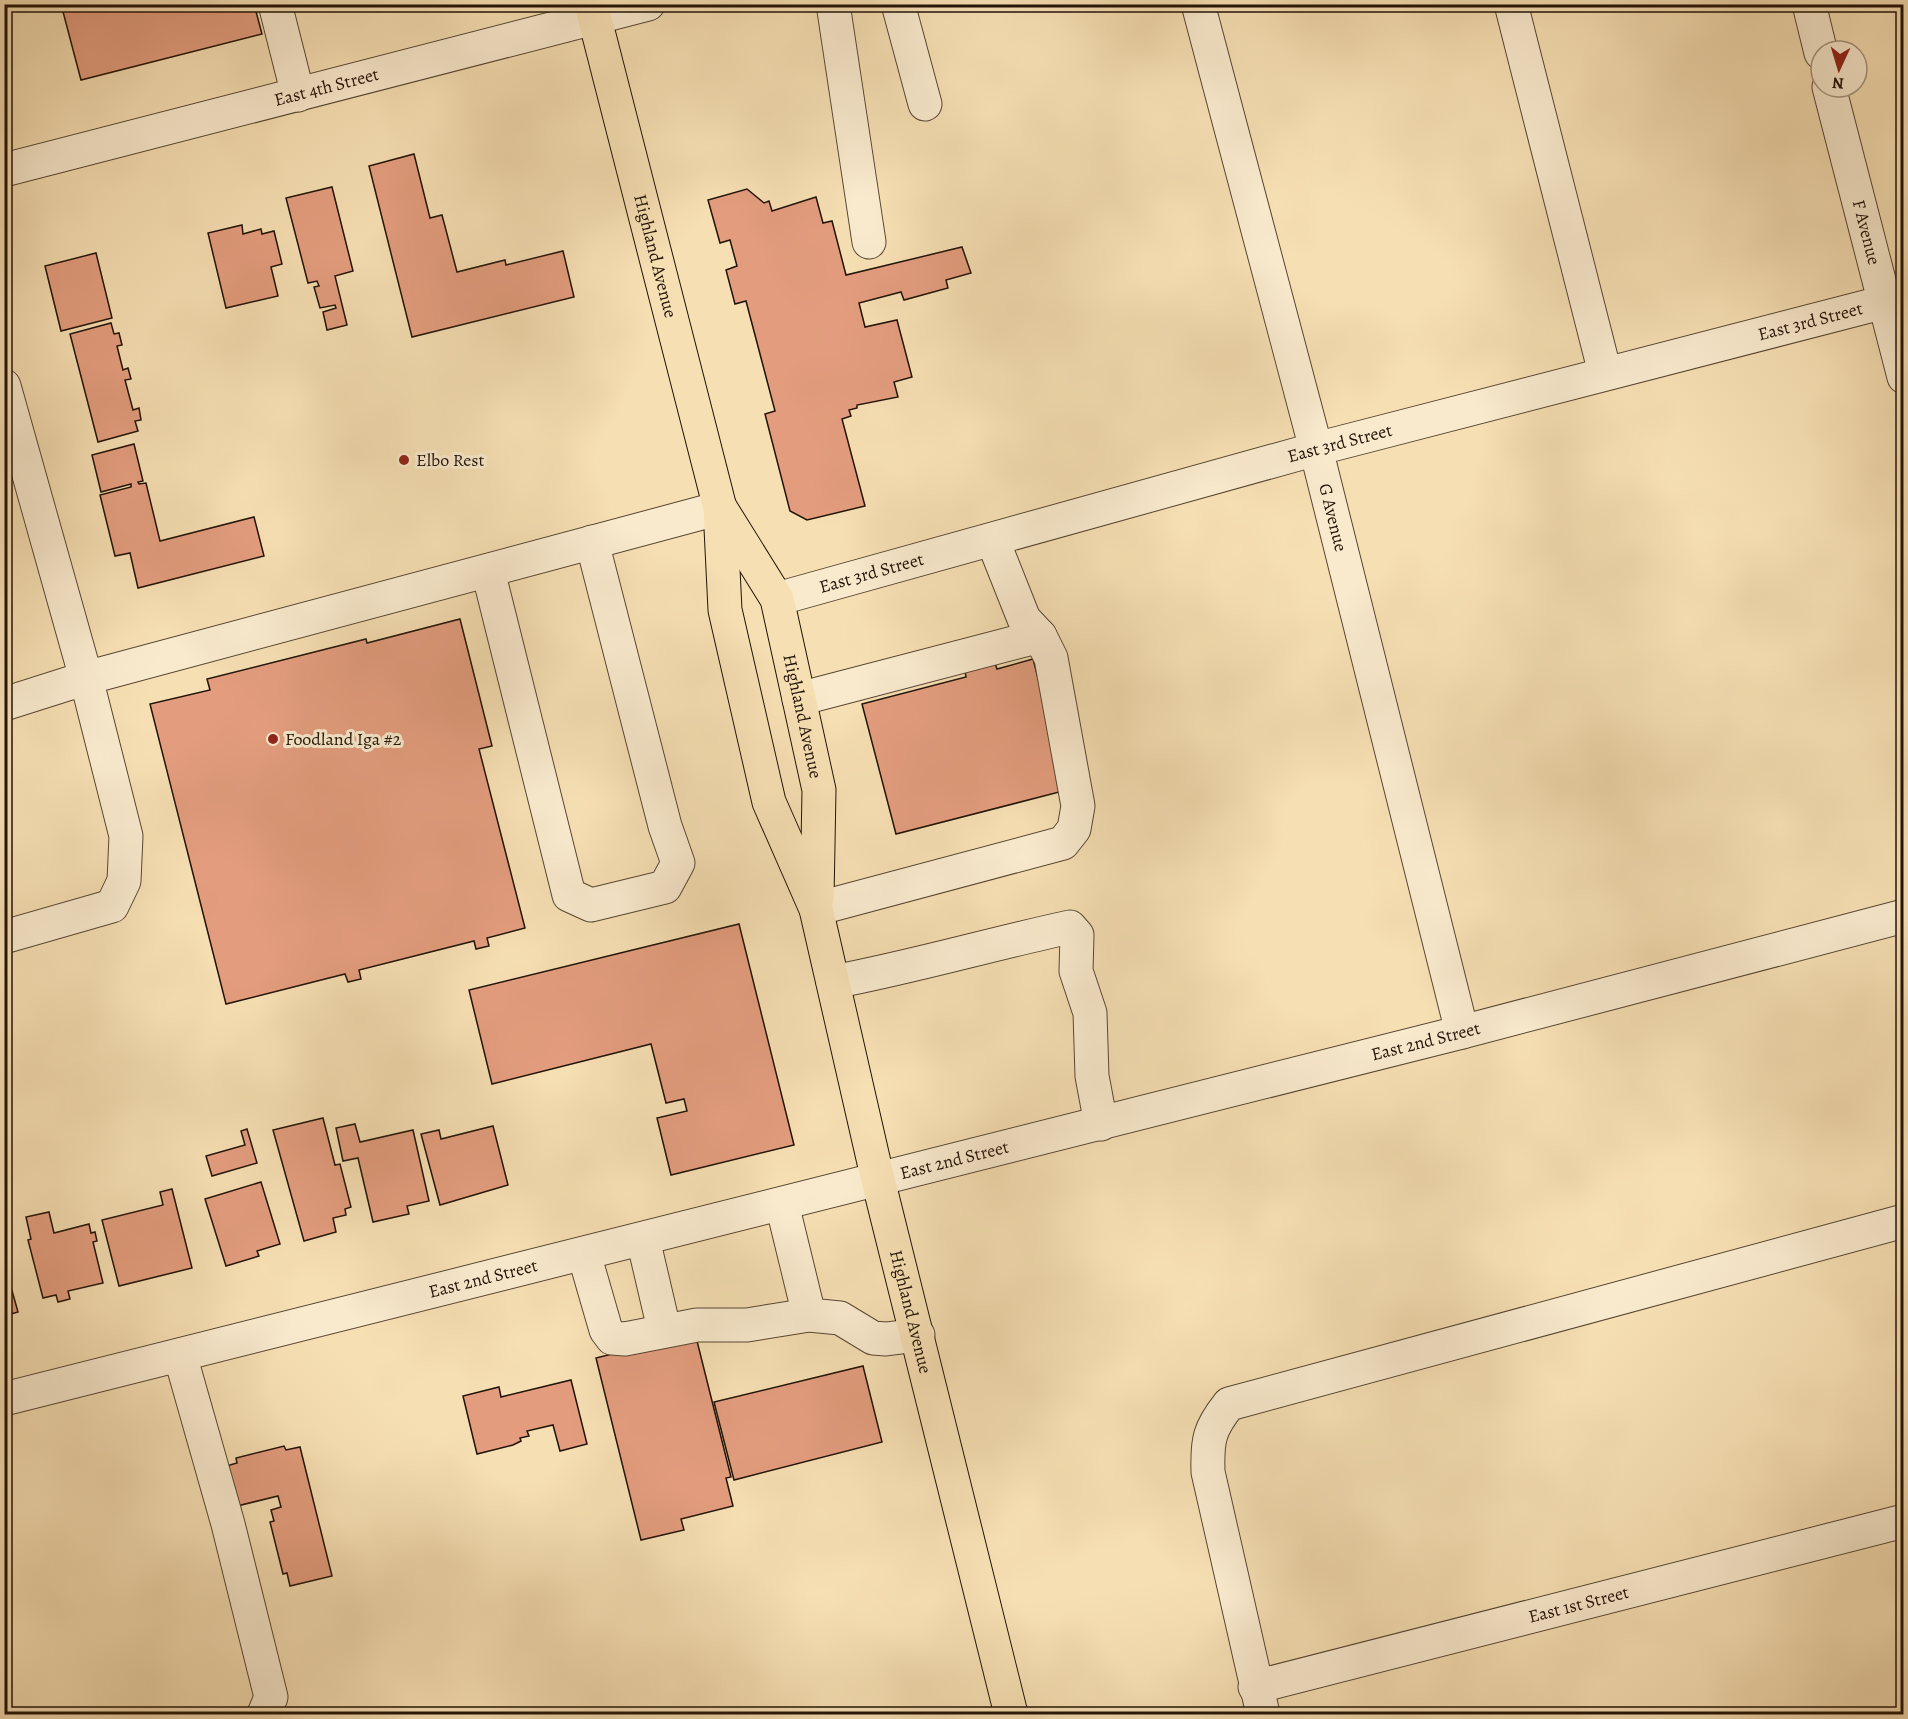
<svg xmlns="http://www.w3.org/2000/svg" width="1908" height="1719" font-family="Alegreya,serif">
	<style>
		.building { fill: #e39d7e; stroke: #221307; stroke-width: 1.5 }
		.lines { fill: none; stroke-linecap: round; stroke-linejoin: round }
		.minor-casing { stroke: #574632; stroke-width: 35 }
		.major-casing { stroke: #221307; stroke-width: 35 }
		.minor { stroke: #f9eace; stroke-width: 33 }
		.major { stroke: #f6dfb3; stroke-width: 33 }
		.poi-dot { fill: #8f2418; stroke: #f9eace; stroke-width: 2 }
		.labels { text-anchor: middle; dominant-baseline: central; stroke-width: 6; stroke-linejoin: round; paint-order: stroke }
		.street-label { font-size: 18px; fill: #221307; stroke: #f9eace }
		.poi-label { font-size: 18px; fill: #221307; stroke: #f9eace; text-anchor: start }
	</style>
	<rect width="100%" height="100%" fill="#f6dfb3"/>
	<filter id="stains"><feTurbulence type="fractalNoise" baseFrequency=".00333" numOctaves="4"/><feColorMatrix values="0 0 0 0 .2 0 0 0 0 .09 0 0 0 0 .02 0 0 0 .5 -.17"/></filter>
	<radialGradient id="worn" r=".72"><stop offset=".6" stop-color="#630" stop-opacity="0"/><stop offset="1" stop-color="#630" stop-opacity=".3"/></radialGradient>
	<!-- building -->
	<g class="building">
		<path d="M74 4H254L262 34 81 80 62 8Z"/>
		<path d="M414 154 430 218 442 215 457 272 505 260 506 265 563 251 574 297 412 337 369 166Z"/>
		<path d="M332 187 353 271 335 276 347 325 327 330 323 312 336 308 335 305 320 308 314 287 319 286 317 281 308 283 286 198Z"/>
		<path d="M747 189 764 203 769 201 772 211 816 197 823 223 832 221 846 275 962 247 971 273 946 280 948 288 904 300 901 292 859 303 865 327 897 320 912 377 894 382 898 397 857 405V408L849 410 851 416 842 419 865 506 807 520 790 511 765 414 775 411 746 301 735 304 726 270 737 266 730 240 720 243 708 200Z"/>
		<path d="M242 225 243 234 261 229 262 234 274 231 282 264 271 267 278 296 226 308 208 233Z"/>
		<path d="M96 253 112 318 61 331 45 266Z"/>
		<path d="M111 323 114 334 119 333 122 345 117 346 123 370 128 368 131 379 125 380 133 410 139 408 141 420 135 421 138 431 98 442 70 334Z"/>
		<path d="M134 444 143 481 138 482 139 484 146 483 160 541 254 517 264 556 138 588 130 553 115 556 100 495 131 487V484L101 492 92 455Z"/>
		<path d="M460 619 492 746 479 749 525 928 487 938 489 946 476 949 474 941 359 970 361 979 348 982 345 974 226 1004 150 704 210 690 207 679 366 639 367 643Z"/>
		<path d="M1033 659 1067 790 896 834 862 704 966 677 965 671 995 663 997 669Z"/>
		<path d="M739 924 794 1145 671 1175 657 1118 687 1111 684 1099 666 1103 651 1044 492 1084 469 990Z"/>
		<path d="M323 1118 335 1165 340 1164 351 1207 345 1209 346 1215 333 1218 336 1232 304 1241 273 1130Z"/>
		<path d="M355 1124 360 1142 413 1130 429 1201 407 1206 409 1214 373 1222 358 1158 343 1161 336 1128Z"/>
		<path d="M493 1126 508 1185 440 1205 421 1134 439 1130 441 1139Z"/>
		<path d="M247 1129 257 1163 212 1176 206 1156 245 1145 241 1131Z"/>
		<path d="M261 1182 280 1244 257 1251 259 1256 226 1266 205 1199Z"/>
		<path d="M172 1189 192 1268 119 1286 102 1220 163 1205 160 1192Z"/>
		<path d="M49 1212 54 1233 89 1224 91 1233 95 1232 97 1241 93 1242 103 1283 68 1291 70 1299 58 1302 56 1295 43 1298 28 1240 31 1239 26 1217Z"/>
		<path d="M4 1262 18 1312 4 1316Z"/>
		<path d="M695 1333 731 1477 726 1478 733 1506 681 1519 684 1530 641 1540 596 1358Z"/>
		<path d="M863 1366 882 1442 734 1480 714 1402Z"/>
		<path d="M571 1380 587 1444 560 1451 553 1425 527 1431 529 1436 520 1438 521 1441 513 1445 477 1454 463 1396 499 1387 501 1397Z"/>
		<path d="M284 1446 286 1450 300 1447 332 1576 290 1586 287 1573 283 1574 270 1522 274 1521 271 1510 281 1507 278 1496 233 1507 223 1467 237 1463 236 1458Z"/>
	</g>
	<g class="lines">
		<defs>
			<g id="minor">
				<path d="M275 4 298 95"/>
				<path d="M833 4 869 242"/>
				<path d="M898 4 925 104"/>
				<path id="s1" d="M1198 4 1316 449 1462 1032"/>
				<path d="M1511 4 1605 373"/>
				<path d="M1809 4 1821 53"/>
				<path id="s2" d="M1829 87 1904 377"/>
				<path id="s3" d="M4 170 648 4"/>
				<path d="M4 386 86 678 720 508"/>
				<path d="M488 571 569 895 591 905 665 887 678 863 665 826 592 542"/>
				<path id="s4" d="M777 599 1316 449 1904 297"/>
				<path d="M799 699 1040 636"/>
				<path d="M4 704 86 678 126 836 124 881 112 906 4 937"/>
				<path d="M816 909 1063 843 1074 829 1078 806 1051 658 1040 636 1024 619 993 541"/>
				<path d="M833 982C913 967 991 944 1070 927L1077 935 1076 971 1090 1013 1092 1076 1101 1124"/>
				<path d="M782 1204 809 1315"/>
				<path d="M643 1239 664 1329"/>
				<path d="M584 1254 606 1330 612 1338 625 1339 697 1325H747L809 1315 840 1318 873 1338 886 1339 918 1335"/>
				<path d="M180 1355 228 1524 271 1697 264 1714"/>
				<path id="s5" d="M4 1399 1462 1032 1904 916"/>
				<path id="s6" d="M1255 1687 1904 1521"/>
				<path d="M1263 1714 1208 1472C1207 1440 1209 1429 1229 1404L1904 1221"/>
			</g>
			<g id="major">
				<path id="s7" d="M591 4 720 508 725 610 769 802 816 909 878 1180 1011 1714"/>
				<path id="s8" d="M721 509 777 599 819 790 817 899"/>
			</g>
		</defs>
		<!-- minor casing -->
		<use href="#minor" class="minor-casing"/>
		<!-- major casing -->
		<use href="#major" class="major-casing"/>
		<!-- minor -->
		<use href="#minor" class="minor"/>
		<!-- major -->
		<use href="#major" class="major"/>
	</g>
	<!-- markers -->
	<g class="poi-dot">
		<circle cx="404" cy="460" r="6"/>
		<circle cx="273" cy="739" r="6"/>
	</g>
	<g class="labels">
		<!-- street labels -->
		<g class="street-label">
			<text stroke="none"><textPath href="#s3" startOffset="333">East 4th Street</textPath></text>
			<text stroke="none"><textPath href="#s2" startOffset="150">F Avenue</textPath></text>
			<text stroke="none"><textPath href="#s7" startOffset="260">Highland Avenue</textPath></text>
			<text stroke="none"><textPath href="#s4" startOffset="1070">East 3rd Street</textPath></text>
			<text stroke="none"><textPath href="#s4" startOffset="584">East 3rd Street</textPath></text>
			<text stroke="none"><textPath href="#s1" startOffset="531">G Avenue</textPath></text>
			<text stroke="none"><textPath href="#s4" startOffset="98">East 3rd Street</textPath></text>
			<text stroke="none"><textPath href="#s8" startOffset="226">Highland Avenue</textPath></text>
			<text stroke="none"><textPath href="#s5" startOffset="1466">East 2nd Street</textPath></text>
			<text stroke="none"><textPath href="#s5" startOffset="980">East 2nd Street</textPath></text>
			<text stroke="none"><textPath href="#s5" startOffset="494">East 2nd Street</textPath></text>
			<text stroke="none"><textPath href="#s7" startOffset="1350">Highland Avenue</textPath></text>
			<text stroke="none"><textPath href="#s6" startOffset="334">East 1st Street</textPath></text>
		</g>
		<!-- poi labels -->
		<g class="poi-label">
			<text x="416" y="460">Elbo Rest</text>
			<text x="285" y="739">Foodland Iga #2</text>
		</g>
	</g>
	<!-- margin -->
	<rect width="1908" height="1719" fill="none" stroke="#f6dfb3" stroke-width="24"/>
	<rect x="6" y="6" width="1896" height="1707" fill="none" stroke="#221307" stroke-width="3"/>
	<rect x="12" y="12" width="1884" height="1695" fill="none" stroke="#221307" stroke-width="1.5"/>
	<!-- north arrow -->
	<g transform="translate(1839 69) rotate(184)"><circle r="28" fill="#f9eace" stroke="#a3947e" stroke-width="1.5"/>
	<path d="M0-4.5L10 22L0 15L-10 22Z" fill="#8f2418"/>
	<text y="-9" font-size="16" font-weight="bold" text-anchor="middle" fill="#221307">N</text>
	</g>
	<rect width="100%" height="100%" filter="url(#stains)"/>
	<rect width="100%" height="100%" fill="url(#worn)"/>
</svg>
